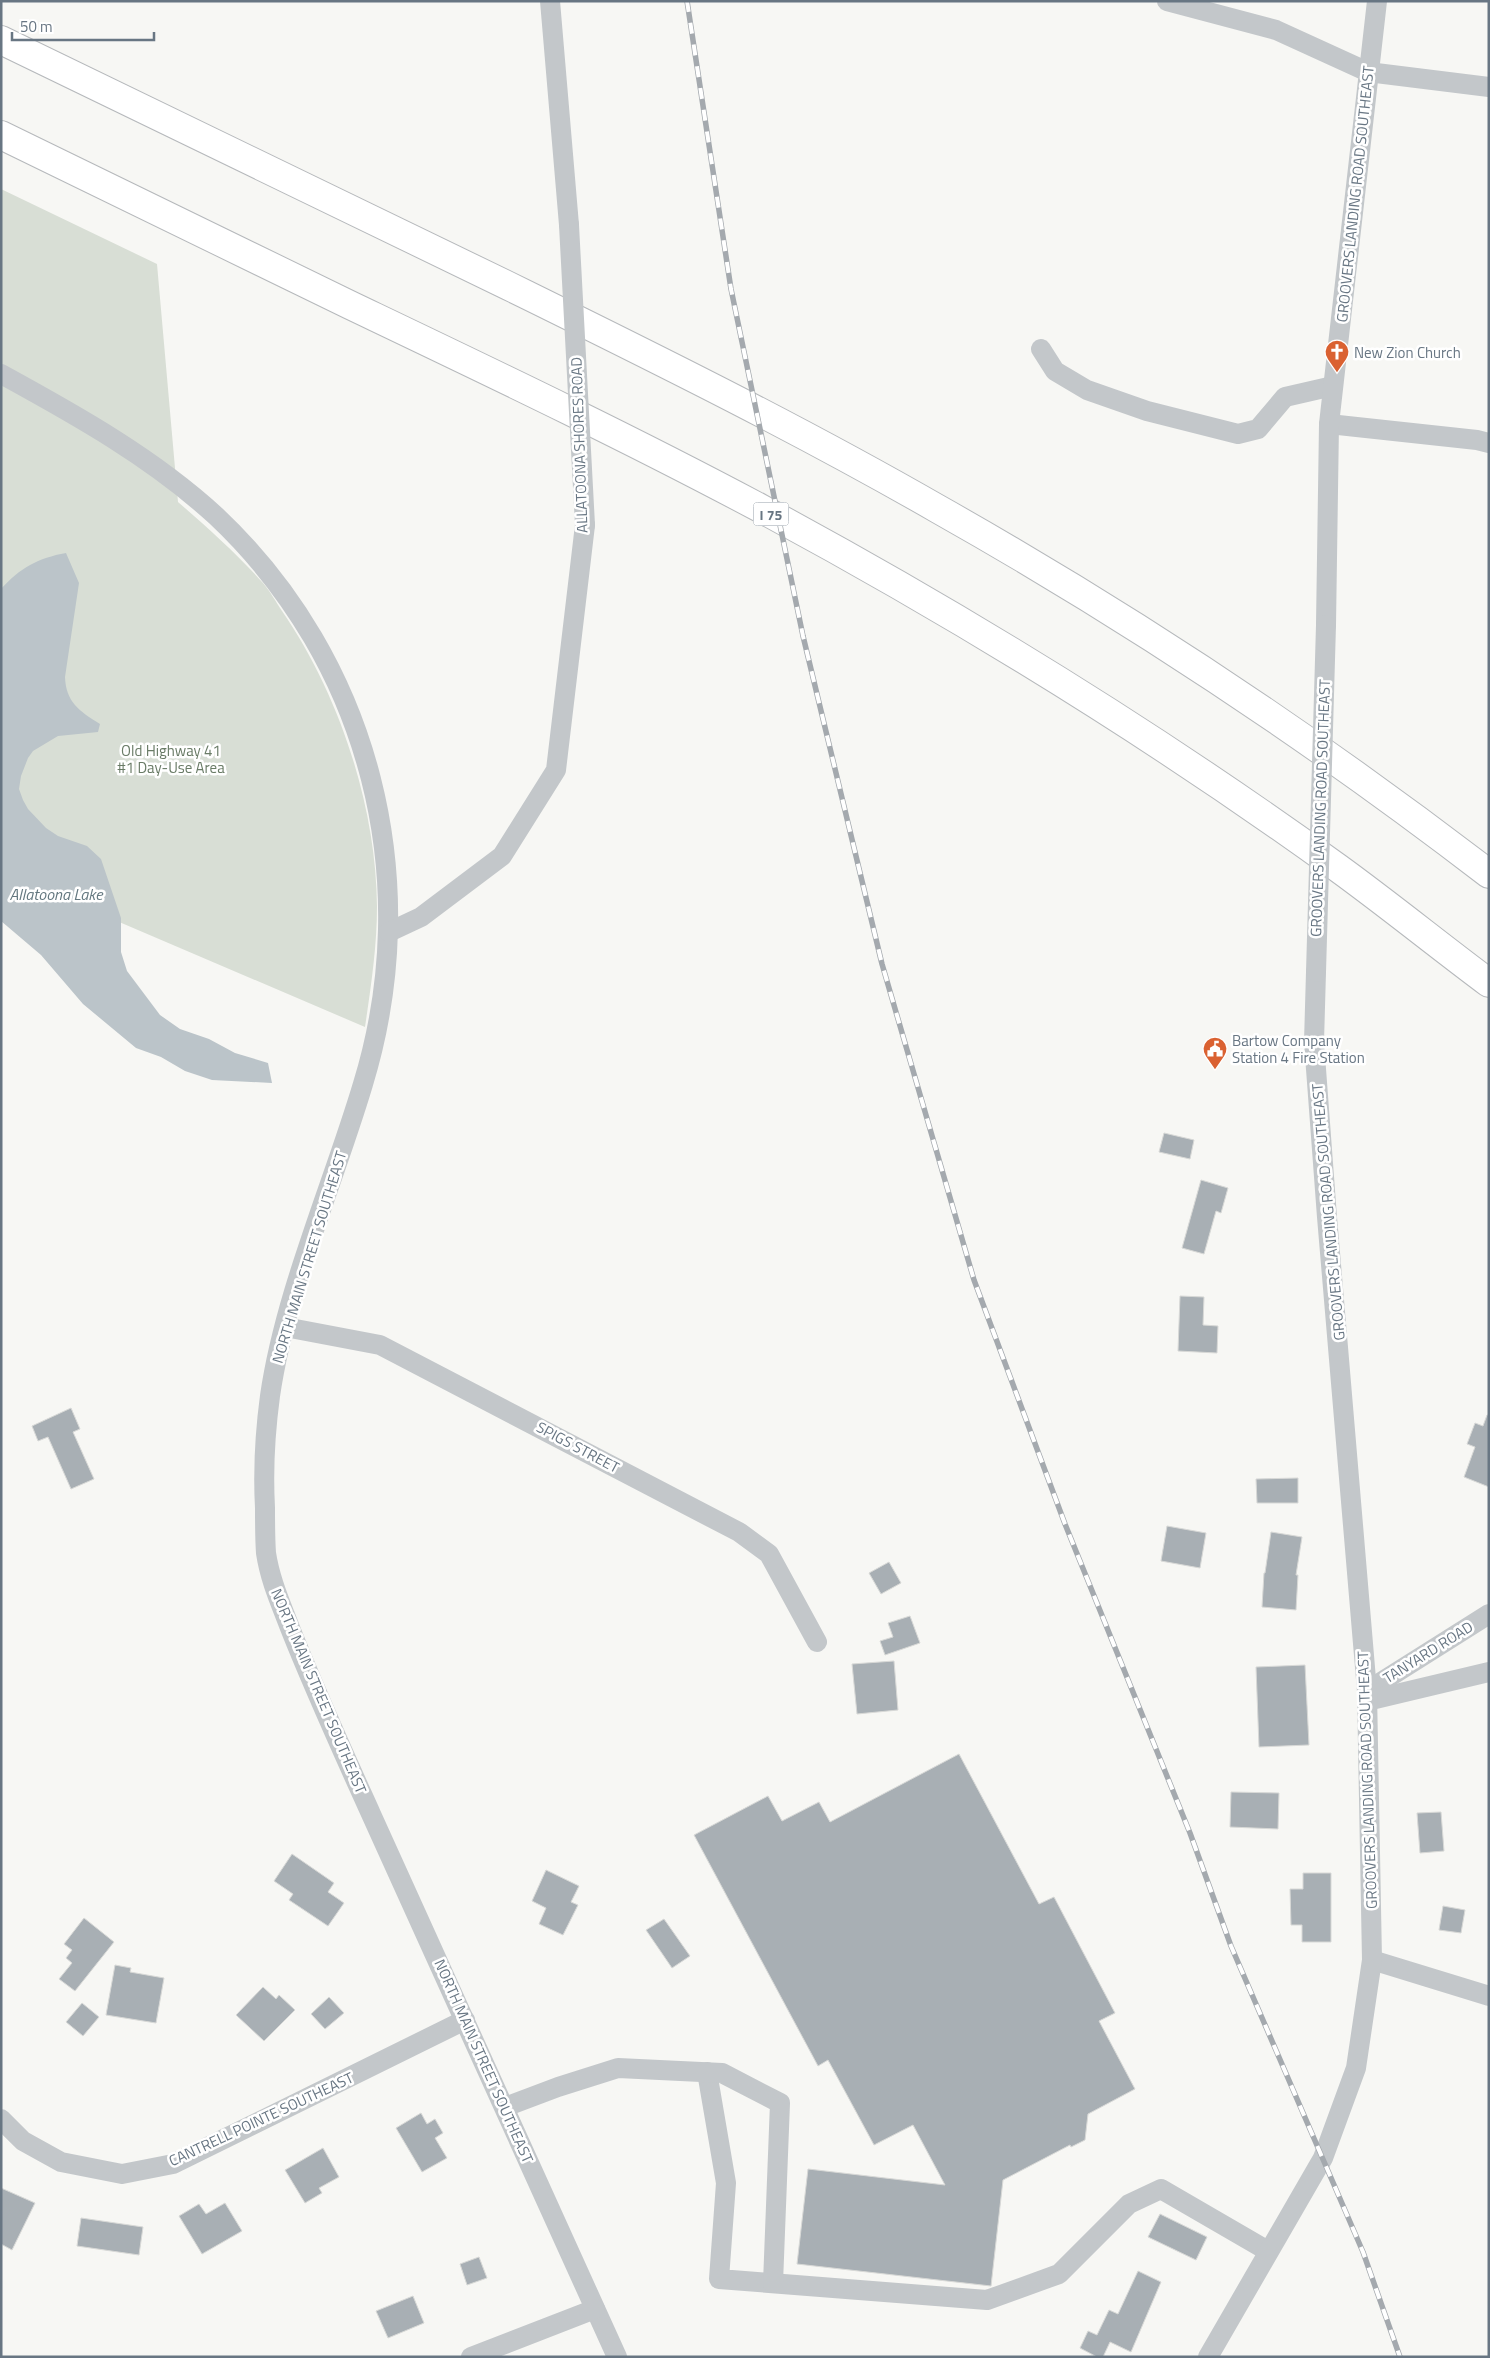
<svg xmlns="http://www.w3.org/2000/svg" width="1490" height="2358" font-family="'Titillium Web',sans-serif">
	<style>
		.green { fill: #d8ded5 }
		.water { fill: #bbc4c9 }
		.building { fill: #a8afb4; stroke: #d8d9d7 }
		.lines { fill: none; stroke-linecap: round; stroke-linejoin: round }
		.highway-casing { stroke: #b6b9bc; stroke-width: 30 }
		.minor { stroke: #c3c7ca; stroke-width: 20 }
		.highway { stroke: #fff; stroke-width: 28 }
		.rail-casing { stroke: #a4a9ae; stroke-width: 5.5 }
		.rail { stroke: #fff; stroke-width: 4; stroke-dasharray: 11; stroke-linecap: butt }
		.minor-bridge { stroke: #c3c7ca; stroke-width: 20 }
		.labels { text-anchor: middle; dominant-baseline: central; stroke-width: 5; stroke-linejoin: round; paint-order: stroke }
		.shield { fill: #fff; stroke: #959fa8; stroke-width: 1 }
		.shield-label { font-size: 14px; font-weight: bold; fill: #687683 }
		.street-label { font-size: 15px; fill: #687683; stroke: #fff }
		.poi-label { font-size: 15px; fill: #687683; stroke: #fff; text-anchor: start }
		.park-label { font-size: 15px; fill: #697b66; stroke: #fff }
		.water-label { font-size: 16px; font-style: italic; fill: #63777f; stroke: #fff }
	</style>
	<rect width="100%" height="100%" fill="#f7f7f4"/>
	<!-- green -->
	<path class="green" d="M1 189 157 264 178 502C207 527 237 554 263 583 270 591 276 602 282 611 339 694 376 805 377 906 377 947 371 986 365 1027L35 886 1 885Z"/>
	<!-- water -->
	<path class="water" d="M66 553 79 583 65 677C66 702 79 711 100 724L98 732 58 736 33 751 28 758 21 776 19 789 23 800 28 809 46 828 58 836 87 846 101 859 121 918V952L127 971 160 1015 180 1029 209 1039 235 1053 268 1063 272 1083 212 1080 185 1071 161 1057 136 1048 83 1004 41 955 1 921V589C20 568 38 558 66 553Z"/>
	<!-- building -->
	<g class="building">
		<path d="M1164 1133 1194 1140 1190 1159 1159 1152Z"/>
		<path d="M1201 1180 1228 1188 1221 1213 1216 1211 1204 1254 1182 1248Z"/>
		<path d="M1180 1296 1204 1297 1203 1325 1218 1326 1217 1353 1178 1351Z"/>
		<path d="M71 1408 80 1429 73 1432 94 1479 71 1489 48 1437 38 1441 32 1426Z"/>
		<path d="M1487 1415H1489V1487L1464 1477 1475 1447 1467 1444 1475 1423 1483 1426Z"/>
		<path d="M1298 1478V1503H1257L1256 1479Z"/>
		<path d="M1167 1526 1206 1533 1200 1568 1161 1561Z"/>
		<path d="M1271 1532 1302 1537 1296 1575H1298L1296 1610 1262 1607 1264 1573H1265Z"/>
		<path d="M889 1562 901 1583 881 1594 869 1573Z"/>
		<path d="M910 1616 920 1643 885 1655 880 1641 893 1637 888 1623Z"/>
		<path d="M894 1661 898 1710 857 1714 852 1664Z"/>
		<path d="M1305 1665 1309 1745 1259 1747 1256 1667Z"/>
		<path d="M959 1754 1039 1904 1054 1897 1115 2013 1099 2021 1135 2089 1088 2114 1085 2140 1071 2147 1070 2145 1003 2180 991 2286 797 2264 808 2169 945 2185 913 2125 874 2145 828 2060 818 2066 694 1835 768 1796 782 1821 819 1802 830 1822Z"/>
		<path d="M1231 1792 1279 1793 1278 1829 1230 1827Z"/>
		<path d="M1441 1812 1444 1851 1420 1853 1417 1813Z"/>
		<path d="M292 1854 334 1883 328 1892 344 1903 328 1926 289 1900 293 1894 274 1881Z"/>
		<path d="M546 1870 579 1886 571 1902 578 1905 563 1935 539 1924 546 1908 532 1901Z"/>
		<path d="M1303 1873H1331V1942H1302V1925H1291L1290 1889H1303Z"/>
		<path d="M1443 1906 1465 1910 1461 1933 1439 1930Z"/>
		<path d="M84 1918 114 1942 75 1991 59 1979 72 1963 66 1958 72 1950 64 1944Z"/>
		<path d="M664 1919 690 1956 672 1968 646 1930Z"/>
		<path d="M115 1965 131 1968 130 1972 164 1978 156 2023 106 2015Z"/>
		<path d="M263 1987 276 1999 279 1995 295 2010 264 2041 236 2015Z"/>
		<path d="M329 1997 344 2013 325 2029 311 2014Z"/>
		<path d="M82 2003 99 2017 83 2036 66 2022Z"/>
		<path d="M421 2113 427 2124 435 2119 443 2133 435 2138 447 2158 422 2172 396 2128Z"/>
		<path d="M323 2148 339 2177 319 2188 322 2193 305 2203 285 2170Z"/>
		<path d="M1 2188 35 2203 12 2250 1 2244Z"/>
		<path d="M225 2203 242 2231 202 2254 179 2216 199 2204 206 2214Z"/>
		<path d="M1160 2214 1207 2237 1196 2260 1148 2237Z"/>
		<path d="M81 2218 143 2227 139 2255 77 2246Z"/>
		<path d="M479 2257 487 2278 467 2285 460 2264Z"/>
		<path d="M1138 2271 1161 2282 1131 2352 1110 2342 1103 2357H1097L1080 2348 1088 2331 1097 2335 1109 2310 1118 2314Z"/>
		<path d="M413 2296 424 2323 388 2338 376 2311Z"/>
	</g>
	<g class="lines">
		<defs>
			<g id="highway">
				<path d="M1 40C176 125 352 209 527 295 665 363 804 432 938 509 1128 616 1316 741 1489 874"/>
				<path d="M1 135C118 192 234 249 350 305 488 371 625 436 760 508 959 615 1154 735 1338 868 1389 905 1438 945 1489 983"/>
			</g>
		</defs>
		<!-- highway casing -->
		<use href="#highway" class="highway-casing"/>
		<!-- minor -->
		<g class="minor">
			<path d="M550 1 569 225"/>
			<path d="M1167 1 1276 30 1368 72 1489 87"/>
			<path d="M1041 349 1055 371 1087 390 1147 411 1238 434 1258 429 1285 397 1333 386"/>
			<path d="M1 374C76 415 153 458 216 516 371 662 425 881 363 1084 333 1185 285 1292 270 1396 265 1433 263 1471 265 1508 265 1523 265 1539 266 1553 270 1580 281 1604 290 1628 315 1691 343 1752 371 1814 454 1994 536 2175 617 2357"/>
			<path d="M1329 424 1477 440 1489 443"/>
			<path d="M1326 625 1329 424 1377 1"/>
			<path d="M389 932 421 917 502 856 556 770 585 525"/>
			<path d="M285 1327 380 1345 739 1532 769 1554 817 1642"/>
			<path d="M1367 1691 1489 1614"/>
			<path d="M1367 1701 1489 1672"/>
			<path d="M1372 1960 1489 1996"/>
			<path d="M707 2072 726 2183 719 2279 987 2300 1059 2274 1129 2204 1161 2189 1268 2251"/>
			<path d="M505 2107 558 2087 618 2068 722 2073 780 2103 773 2283"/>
			<path d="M1 2119 23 2141 61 2162 122 2174 173 2164 465 2020"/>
			<path d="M471 2357 595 2309"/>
			<path d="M1208 2357 1323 2158 1356 2068 1372 1960 1367 1691 1327 1217 1314 1042 1316 972"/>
		</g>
		<!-- highway -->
		<use href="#highway" class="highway"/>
		<defs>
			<path id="rail" d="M687 1 731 289 803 636 882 964 974 1280 1065 1524 1190 1833 1231 1946 1363 2252 1400 2357"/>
		</defs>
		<!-- rail casing -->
		<use href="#rail" class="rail-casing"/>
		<!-- rail -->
		<use href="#rail" class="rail"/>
		<!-- minor-bridge -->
		<g class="minor-bridge">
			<path d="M569 225 585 525"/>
			<path d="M1316 972 1326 625"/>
		</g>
	</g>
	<!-- icons -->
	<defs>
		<symbol id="church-pin" viewBox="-11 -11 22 30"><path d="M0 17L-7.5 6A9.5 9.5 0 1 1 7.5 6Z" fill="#da6131" stroke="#fff"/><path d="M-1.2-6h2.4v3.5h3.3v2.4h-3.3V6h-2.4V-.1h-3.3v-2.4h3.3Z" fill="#fff"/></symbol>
		<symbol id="civic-pin" viewBox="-11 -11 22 30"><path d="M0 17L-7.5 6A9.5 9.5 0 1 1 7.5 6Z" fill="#da6131" stroke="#fff"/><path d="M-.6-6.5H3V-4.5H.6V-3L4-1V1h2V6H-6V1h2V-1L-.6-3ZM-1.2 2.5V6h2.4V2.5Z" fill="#fff"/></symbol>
	</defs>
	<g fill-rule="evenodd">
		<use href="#church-pin" x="1323" y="338" width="28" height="38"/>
		<use href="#civic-pin" x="1201" y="1035" width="28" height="38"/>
	</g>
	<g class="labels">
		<!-- shield labels -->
		<rect class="shield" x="753.5" y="502.5" width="35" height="23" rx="4"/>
		<g class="shield-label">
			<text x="771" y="514">I 75</text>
		</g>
		<!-- street labels -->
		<g class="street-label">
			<text transform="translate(1355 194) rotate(-84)">GROOVERS LANDING ROAD SOUTHEAST</text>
			<text transform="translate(579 445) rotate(-92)">ALLATOONA SHORES ROAD</text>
			<text transform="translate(1320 808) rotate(-88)">GROOVERS LANDING ROAD SOUTHEAST</text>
			<text transform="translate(1328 1212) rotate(-95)">GROOVERS LANDING ROAD SOUTHEAST</text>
			<text transform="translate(309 1257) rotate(-73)">NORTH MAIN STREET SOUTHEAST</text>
			<text transform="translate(578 1447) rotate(28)">SPIGS STREET</text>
			<text transform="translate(1428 1652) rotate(-32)">TANYARD ROAD</text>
			<text transform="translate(319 1691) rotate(67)">NORTH MAIN STREET SOUTHEAST</text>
			<text transform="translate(1367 1780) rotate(-92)">GROOVERS LANDING ROAD SOUTHEAST</text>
			<text transform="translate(484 2061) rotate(66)">NORTH MAIN STREET SOUTHEAST</text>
			<text transform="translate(261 2119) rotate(-25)">CANTRELL POINTE SOUTHEAST</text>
		</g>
		<!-- poi labels -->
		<g class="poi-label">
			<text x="1354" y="352">New Zion Church</text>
			<text x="1232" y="1040">Bartow Company<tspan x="1232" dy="17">Station 4 Fire Station</tspan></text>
		</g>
		<!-- park labels -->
		<g class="park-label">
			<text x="171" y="750">Old Highway 41<tspan x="171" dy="17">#1 Day-Use Area</tspan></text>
		</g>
		<!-- water labels -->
		<g class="water-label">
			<text x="56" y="894">Allatoona Lake</text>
		</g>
	</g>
	<!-- border -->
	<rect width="1490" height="2358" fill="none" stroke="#687683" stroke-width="5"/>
	<!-- scale -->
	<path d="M12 32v8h142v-8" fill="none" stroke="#687683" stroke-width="2.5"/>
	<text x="20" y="32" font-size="15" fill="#687683" stroke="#ffffff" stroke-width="4" paint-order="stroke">50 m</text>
</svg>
